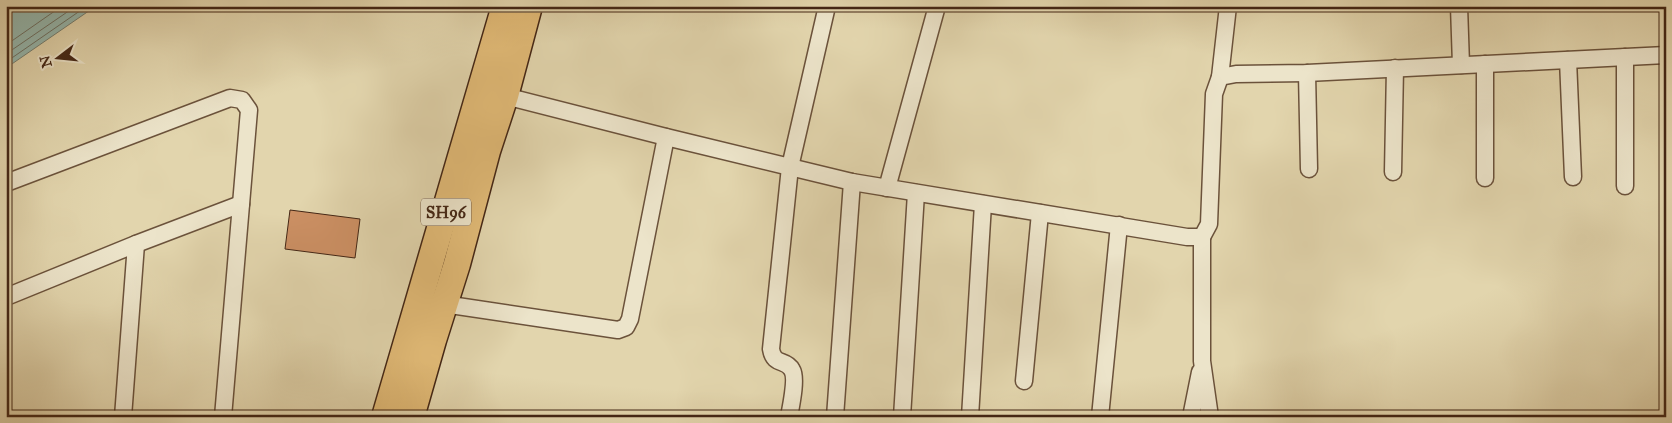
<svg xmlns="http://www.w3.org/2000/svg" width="1672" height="423" font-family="'IM FELL Great Primer',serif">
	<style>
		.water { fill: #95b8af; stroke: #747e71 }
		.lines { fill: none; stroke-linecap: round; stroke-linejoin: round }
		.shore { stroke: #6c6f62; stroke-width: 1 }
		.building { fill: #cc9064; stroke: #432615 }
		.street-casing { stroke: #6b523b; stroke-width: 19 }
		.primary-casing { stroke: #432615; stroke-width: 29 }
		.street { stroke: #ece4ca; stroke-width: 16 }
		.primary { stroke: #e1ba76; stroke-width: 26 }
		.labels { text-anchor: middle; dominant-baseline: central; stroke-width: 4; stroke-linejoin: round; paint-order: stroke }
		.shield { fill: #ece4ca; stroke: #765f4b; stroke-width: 1 }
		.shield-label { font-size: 16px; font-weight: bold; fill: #432615 }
	</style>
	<rect width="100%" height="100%" fill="#e2d5ad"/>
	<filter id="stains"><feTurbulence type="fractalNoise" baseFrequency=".004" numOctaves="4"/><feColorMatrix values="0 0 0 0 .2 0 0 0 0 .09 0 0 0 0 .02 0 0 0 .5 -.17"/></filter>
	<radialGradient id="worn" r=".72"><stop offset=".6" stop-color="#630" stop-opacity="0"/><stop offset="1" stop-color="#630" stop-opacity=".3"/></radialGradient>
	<!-- water -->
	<path class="water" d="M6 6H96L6 68Z"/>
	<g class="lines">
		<!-- shore -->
		<g class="shore">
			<path d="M6 45 62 6"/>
			<path d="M6 54 76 6"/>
			<path d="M6 62 87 6"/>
		</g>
	</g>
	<!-- building -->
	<path class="building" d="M290 210 360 219 355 258 285 249Z"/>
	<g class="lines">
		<defs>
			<g id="street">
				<path d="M1459 6 1461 65"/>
				<path d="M1568 60 1573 177"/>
				<path d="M1307 73 1309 169"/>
				<path d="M1220 77 1228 6"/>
				<path d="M505 96 666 137 852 182 1187 237H1202L1209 224 1214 94 1220 77 1236 74 1307 73 1666 55"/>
				<path d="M1393 172 1395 68"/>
				<path d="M1485 178V64"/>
				<path d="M6 183 230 98 242 100 249 110 223 417"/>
				<path d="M1625 186V57"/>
				<path d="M887 188 937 6"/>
				<path d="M1202 237V361L1210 417"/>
				<path d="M6 297 136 244 241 204"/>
				<path d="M437 303 618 330 626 327 630 319 666 137"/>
				<path d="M1024 381 1040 213"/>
				<path d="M123 417 136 244"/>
				<path d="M789 417C791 406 797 378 792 370 786 358 774 367 771 349L790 167 827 6"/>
				<path d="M835 417 852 182"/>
				<path d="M902 417 916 193"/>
				<path d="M970 417 983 204"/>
				<path d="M1100 417 1119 225"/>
				<path d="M1191 417 1200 372"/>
			</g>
			<g id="primary">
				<path d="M385 417 505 6"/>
				<path d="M411 417 433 340 457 264 487 151 505 96 529 6"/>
			</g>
		</defs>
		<!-- street casing -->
		<use href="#street" class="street-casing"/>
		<!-- primary casing -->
		<use href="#primary" class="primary-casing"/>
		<!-- street -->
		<use href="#street" class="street"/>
		<!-- primary -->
		<use href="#primary" class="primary"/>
	</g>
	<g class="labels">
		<!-- shield labels -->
		<rect class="shield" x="421" y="198.5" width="50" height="27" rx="4"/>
		<g class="shield-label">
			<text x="446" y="212">SH96</text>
		</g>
	</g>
	<!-- margin -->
	<rect width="1672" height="423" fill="none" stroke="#e2d5ad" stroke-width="25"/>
	<rect x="8" y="8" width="1657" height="408" fill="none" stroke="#432615" stroke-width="2.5"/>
	<rect x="12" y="12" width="1647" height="398" fill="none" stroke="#432615"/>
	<!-- north arrow -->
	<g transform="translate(58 58) rotate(254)" stroke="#ece4ca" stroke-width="4" paint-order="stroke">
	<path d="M0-4L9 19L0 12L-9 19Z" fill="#432615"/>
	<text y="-8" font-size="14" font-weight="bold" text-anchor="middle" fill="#432615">N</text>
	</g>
	<rect width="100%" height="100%" filter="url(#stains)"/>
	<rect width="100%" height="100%" fill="url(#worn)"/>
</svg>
